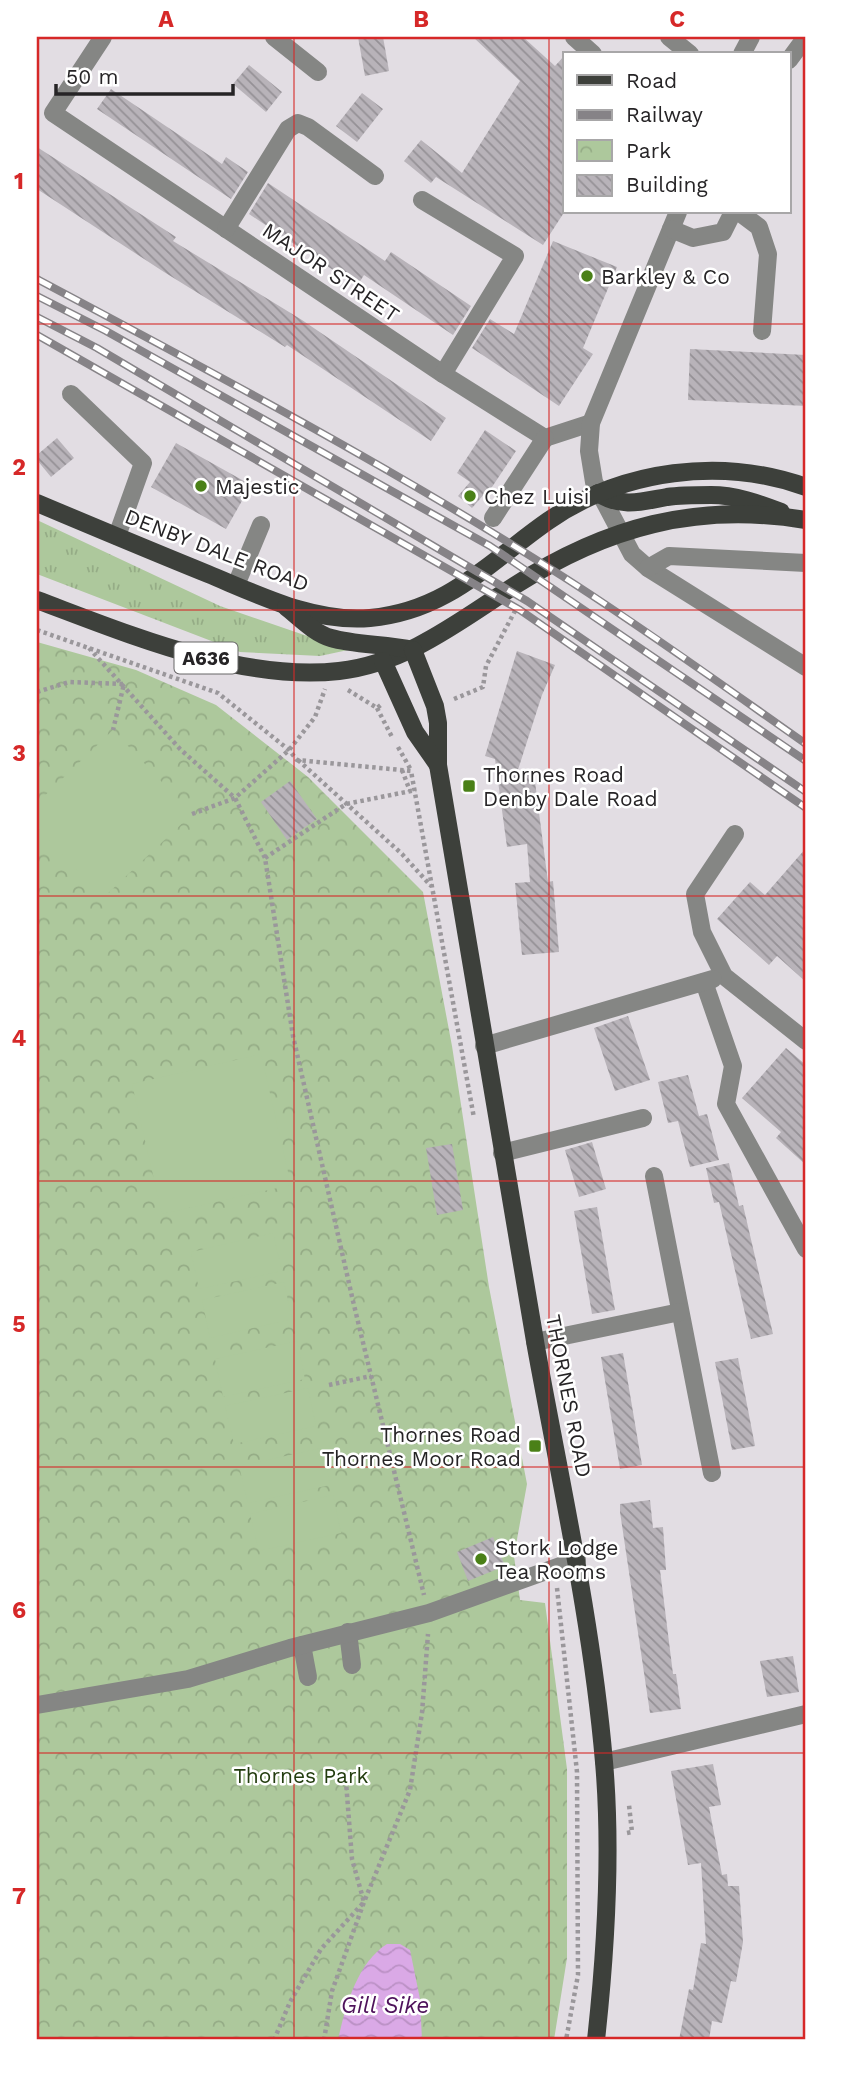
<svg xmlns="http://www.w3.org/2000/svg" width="843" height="2077" font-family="'Work Sans',sans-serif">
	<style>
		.grass { fill: url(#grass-tufts) }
		.park { fill: url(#park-crowns) }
		.garden { fill: #adc89c }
		.water { fill: url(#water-waves) }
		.building { fill: url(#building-back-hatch) }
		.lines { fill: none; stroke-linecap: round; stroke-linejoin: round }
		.path { stroke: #9a979b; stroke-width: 4.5; stroke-dasharray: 3.5 3.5; stroke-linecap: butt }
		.minor { stroke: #858684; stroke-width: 18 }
		.major { stroke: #3d403b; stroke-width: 18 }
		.rail-casing { stroke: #868387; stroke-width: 8 }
		.rail { stroke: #fff; stroke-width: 5; stroke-dasharray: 16; stroke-linecap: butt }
		.grid { fill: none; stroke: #d62828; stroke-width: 2; stroke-opacity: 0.55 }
		.poi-dot { fill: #4a8017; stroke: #fff; stroke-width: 2.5 }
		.labels { text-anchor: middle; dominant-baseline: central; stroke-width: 5; stroke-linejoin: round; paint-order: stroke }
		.shield { fill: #fff; stroke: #676667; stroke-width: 2 }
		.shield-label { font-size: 19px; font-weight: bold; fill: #262426 }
		.street-label { font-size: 21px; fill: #262426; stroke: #fff }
		.poi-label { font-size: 21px; fill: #262426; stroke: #fff; text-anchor: start }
		.park-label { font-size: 21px; fill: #233d0f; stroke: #fff }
		.water-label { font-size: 23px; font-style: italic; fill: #4e125b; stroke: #fff }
		.neatline { fill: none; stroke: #d62828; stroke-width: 2.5 }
		.grid-label { font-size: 23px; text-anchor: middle; font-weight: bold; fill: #d62828 }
	</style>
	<defs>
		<pattern id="grass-tufts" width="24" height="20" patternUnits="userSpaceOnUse" patternTransform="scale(1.75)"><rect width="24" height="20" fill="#adc89c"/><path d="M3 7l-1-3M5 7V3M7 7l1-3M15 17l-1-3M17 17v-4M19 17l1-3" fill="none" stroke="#95ac86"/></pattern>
		<pattern id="park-crowns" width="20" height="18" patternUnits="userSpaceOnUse" patternTransform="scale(1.75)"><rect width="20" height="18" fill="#adc89c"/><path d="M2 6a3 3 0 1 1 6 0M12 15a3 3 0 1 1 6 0" fill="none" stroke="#95ac86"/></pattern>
		<pattern id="water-waves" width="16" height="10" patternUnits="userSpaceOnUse" patternTransform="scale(1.75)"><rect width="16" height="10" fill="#daa9e6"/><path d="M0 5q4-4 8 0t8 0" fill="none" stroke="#bb91c5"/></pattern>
		<pattern id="building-back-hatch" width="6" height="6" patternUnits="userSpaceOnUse" patternTransform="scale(1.75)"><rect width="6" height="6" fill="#b8b3b9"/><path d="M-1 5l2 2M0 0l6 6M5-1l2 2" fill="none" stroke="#959196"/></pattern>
	</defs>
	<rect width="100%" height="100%" fill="#e2dde3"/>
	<!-- grass -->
	<path class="grass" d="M37 520 220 606 348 650 320 656 240 652 37 574Z"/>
	<!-- park -->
	<path class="park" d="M37 642 136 670 216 705 308 777 423 892 452 1046 489 1287 527 1484 514 1556 520 1600 545 1603 567 1769V1958L554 2040H37Z"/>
	<!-- garden -->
	<g class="garden">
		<path d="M113 730 192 814 103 898 37 827V803Z"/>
		<path d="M261 1054 291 1185 162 1214 132 1084Z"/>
		<path d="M273 1233 282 1271 199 1289 191 1252Z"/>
		<path d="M284 1282 292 1319 210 1338 202 1300Z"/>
		<path d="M297 1341 305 1379 223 1397 215 1359Z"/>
		<path d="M308 1388 316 1426 234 1444 225 1406Z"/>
		<path d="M322 1448 330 1485 248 1503 239 1466Z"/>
		<path d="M333 1495 341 1533 259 1551 250 1514Z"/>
	</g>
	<!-- water -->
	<path class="water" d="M387 1944H400L410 1950 420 1999 422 2040H338C345 2007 357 1963 387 1944Z"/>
	<!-- building -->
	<g class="building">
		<path d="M358 37H383L389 71 365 76Z"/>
		<path d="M473 37H523L555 66 565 55V211L543 245 436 177 431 183 404 161 421 140 462 173 520 81Z"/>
		<path d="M249 65 282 92 266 112 233 84Z"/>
		<path d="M111 89 222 164 226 157 248 172 231 199 97 109Z"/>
		<path d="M362 93 383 109 357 142 336 126Z"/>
		<path d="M37 147 176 237 173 241 302 320 446 418 431 441 287 345 285 347 164 272 37 189Z"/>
		<path d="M268 183 385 261 391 252 471 306 453 335 364 275 357 286 249 214Z"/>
		<path d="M553 241 617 267 583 348 593 354 559 406 472 348 490 319 514 334Z"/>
		<path d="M690 349 806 355V406L688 400Z"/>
		<path d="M485 430 516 451 488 493 486 492 472 508 458 496 470 482 457 473Z"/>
		<path d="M57 438 74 458 51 477 37 460V455Z"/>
		<path d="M176 443 251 485 226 529 151 487Z"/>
		<path d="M517 651 555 665 542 695 516 776 534 774 548 882 553 881 559 952 522 955 515 883 530 882 527 844 507 847 495 759 485 756Z"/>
		<path d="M290 781 317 819 287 840 261 802Z"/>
		<path d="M806 848V982L777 956 769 965 717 919 750 882 765 895Z"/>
		<path d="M628 1016 650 1080 615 1091 594 1028Z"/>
		<path d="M786 1048 806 1065V1165L776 1138 781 1132 742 1098Z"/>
		<path d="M688 1075 699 1116 707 1114 719 1160 690 1167 678 1121 668 1123 658 1082Z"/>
		<path d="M592 1142 606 1189 579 1197 565 1150Z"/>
		<path d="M452 1144 463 1210 437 1215 426 1148Z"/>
		<path d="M729 1163 739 1206 743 1205 773 1334 751 1339 719 1202 714 1203 706 1168Z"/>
		<path d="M597 1207 615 1310 592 1314 574 1211Z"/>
		<path d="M623 1353 642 1465 620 1469 601 1357Z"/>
		<path d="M738 1358 755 1446 732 1450 715 1362Z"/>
		<path d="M650 1500 653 1528 663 1527 666 1570H660L673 1674H676L681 1709 650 1713 620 1512V1504Z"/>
		<path d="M493 1537 505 1566 468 1581 457 1552Z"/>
		<path d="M793 1656 799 1692 767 1697 760 1661Z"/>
		<path d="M713 1764 721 1805 709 1807 722 1875 727 1874 728 1886H739L743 1942 736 1982 731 1981 722 2023 712 2021 709 2040H679L689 1989 693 1990 701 1943 706 1944 701 1863 688 1865 671 1771Z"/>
	</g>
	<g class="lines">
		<!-- path -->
		<g class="path">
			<path d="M37 630 218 693 289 750 297 760 411 771 474 1118"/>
			<path d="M89 648 180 749 235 798 265 858 293 1036 353 1301 424 1595"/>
			<path d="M348 690 377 708 382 704"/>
			<path d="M37 692 69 682 124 684 113 730"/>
			<path d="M454 699 483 687 486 666 516 609"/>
			<path d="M377 708 392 737"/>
			<path d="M398 747 411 770"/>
			<path d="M298 760 402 854 431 886"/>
			<path d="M402 770 410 791"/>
			<path d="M192 814 235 798 289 750 315 717 325 689"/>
			<path d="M265 858 346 804 416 790"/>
			<path d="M329 1385 371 1376"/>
			<path d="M557 1588 577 1772 578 1975 566 2040"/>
			<path d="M627 1833 632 1832 629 1805"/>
			<path d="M274 2040 290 2002 321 1949 364 1902 352 1859 345 1769"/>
			<path d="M324 2040 332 1991 364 1902 410 1790 422 1713 428 1634"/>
		</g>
		<!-- minor -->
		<g class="minor">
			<path d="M103 37 53 113 443 374 545 438 591 423"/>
			<path d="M274 37 318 72"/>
			<path d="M574 37 593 54"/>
			<path d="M669 37 690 54"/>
			<path d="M742 54 751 37"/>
			<path d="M789 60 806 37"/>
			<path d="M422 200 515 256 443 374"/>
			<path d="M678 212 591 423 589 451 594 482 632 554 648 568 806 667"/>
			<path d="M739 212 759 227 768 254 762 331"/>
			<path d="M226 229 288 129 298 123 308 127 375 176"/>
			<path d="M671 229 693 238 723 232 733 212"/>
			<path d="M71 394 143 463 117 536"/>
			<path d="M493 518 545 438"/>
			<path d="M648 568 669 556 806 563"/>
			<path d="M236 585 261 525"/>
			<path d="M735 834 695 894 702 932 724 976 806 1041"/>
			<path d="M704 982 733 1066 726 1104 806 1249"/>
			<path d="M484 1046 713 979"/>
			<path d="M502 1153 643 1118"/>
			<path d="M654 1176 712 1473"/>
			<path d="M535 1342 680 1312"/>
			<path d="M348 1632 352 1665"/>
			<path d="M302 1645 308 1677"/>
			<path d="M37 1705 188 1679 290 1648 429 1613 577 1560"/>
			<path d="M604 1762 806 1714"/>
		</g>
		<!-- major -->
		<g class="major">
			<path d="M598 493C622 508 640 502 667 497 681 495 697 495 711 495 735 495 758 503 781 512"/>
			<path d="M37 503C94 527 151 551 208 574 259 595 314 623 370 618 448 611 489 562 548 521 623 469 722 457 806 487"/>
			<path d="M37 600C128 634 241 682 339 671 407 663 458 622 514 586 606 527 696 502 806 520"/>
			<path d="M286 607C300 618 314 633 331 638 354 645 387 644 413 650"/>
			<path d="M413 650 435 706 438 723V765C470 959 502 1153 536 1347 561 1485 592 1622 604 1762 612 1854 606 1949 596 2040"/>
			<path d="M383 661 415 732 438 765"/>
		</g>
		<defs>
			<g id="rail">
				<path d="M37 279C214 373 393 468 562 576 645 629 725 687 806 744"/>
				<path d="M37 296 106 331 490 546 806 761"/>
				<path d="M37 317 97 348 527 601 806 792"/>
				<path d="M37 335 520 610 806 808"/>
			</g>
		</defs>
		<!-- rail casing -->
		<use href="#rail" class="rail-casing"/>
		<!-- rail -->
		<use href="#rail" class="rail"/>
	</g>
	<!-- grid -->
	<path class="grid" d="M294 37V2040M549 37V2040M37 324H806M37 610H806M37 896H806M37 1181H806M37 1467H806M37 1753H806"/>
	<!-- markers -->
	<g class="poi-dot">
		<circle cx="587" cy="276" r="7"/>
		<circle cx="201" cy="486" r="7"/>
		<circle cx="470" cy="496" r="7"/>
		<rect x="462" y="779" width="14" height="14" rx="3.5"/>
		<rect x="528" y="1439" width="14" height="14" rx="3.5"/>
		<circle cx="481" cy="1559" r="7"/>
	</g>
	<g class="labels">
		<!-- shield labels -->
		<rect class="shield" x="174.5" y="642.5" width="63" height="31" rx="5"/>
		<g class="shield-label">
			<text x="206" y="658">A636</text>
		</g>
		<!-- street labels -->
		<g class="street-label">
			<text transform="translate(331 272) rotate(34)">MAJOR STREET</text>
			<text transform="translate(217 550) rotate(21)">DENBY DALE ROAD</text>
			<text transform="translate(569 1396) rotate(79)">THORNES ROAD</text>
		</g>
		<!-- poi labels -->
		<g class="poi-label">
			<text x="601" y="276">Barkley &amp; Co</text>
			<text x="215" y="486">Majestic</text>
			<text x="484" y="496">Chez Luisi</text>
			<text x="483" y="774">Thornes Road<tspan x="483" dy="24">Denby Dale Road</tspan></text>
			<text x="521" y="1434" text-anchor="end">Thornes Road<tspan x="521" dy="24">Thornes Moor Road</tspan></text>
			<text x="495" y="1547">Stork Lodge<tspan x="495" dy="24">Tea Rooms</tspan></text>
		</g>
		<!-- park labels -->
		<g class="park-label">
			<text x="301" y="1775">Thornes Park</text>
		</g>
		<!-- water labels -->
		<g class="water-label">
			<text x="385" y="2005">Gill Sike</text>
		</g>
	</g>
	<!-- border -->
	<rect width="843" height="2077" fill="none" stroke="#ffffff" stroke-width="77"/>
	<!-- legend -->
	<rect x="563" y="52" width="228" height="161" fill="#ffffff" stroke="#a8a7a8" stroke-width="2"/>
	<rect x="577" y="75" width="35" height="10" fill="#3d403b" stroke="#a8a7a8" stroke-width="2"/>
	<text x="626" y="88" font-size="21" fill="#262426">Road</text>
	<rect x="577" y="110" width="35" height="10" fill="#868387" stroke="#a8a7a8" stroke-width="2"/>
	<text x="626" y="122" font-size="21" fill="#262426">Railway</text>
	<rect x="577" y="140" width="35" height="21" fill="url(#park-crowns)" stroke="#a8a7a8" stroke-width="2"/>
	<text x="626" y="158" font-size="21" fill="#262426">Park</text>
	<rect x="577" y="175" width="35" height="21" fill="url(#building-back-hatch)" stroke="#a8a7a8" stroke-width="2"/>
	<text x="626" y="192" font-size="21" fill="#262426">Building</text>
	<!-- scale -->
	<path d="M56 84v10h177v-10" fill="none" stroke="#262426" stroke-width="3.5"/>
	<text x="66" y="84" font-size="21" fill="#262426" stroke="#ffffff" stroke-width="5" paint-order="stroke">50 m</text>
	<rect x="38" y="38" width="766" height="2000" class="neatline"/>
	<g class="grid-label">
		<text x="166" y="27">A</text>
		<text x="421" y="27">B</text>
		<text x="677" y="27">C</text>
		<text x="19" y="189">1</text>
		<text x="19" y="475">2</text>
		<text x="19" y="761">3</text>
		<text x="19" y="1046">4</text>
		<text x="19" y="1332">5</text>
		<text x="19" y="1618">6</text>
		<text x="19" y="1904">7</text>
	</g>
</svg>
